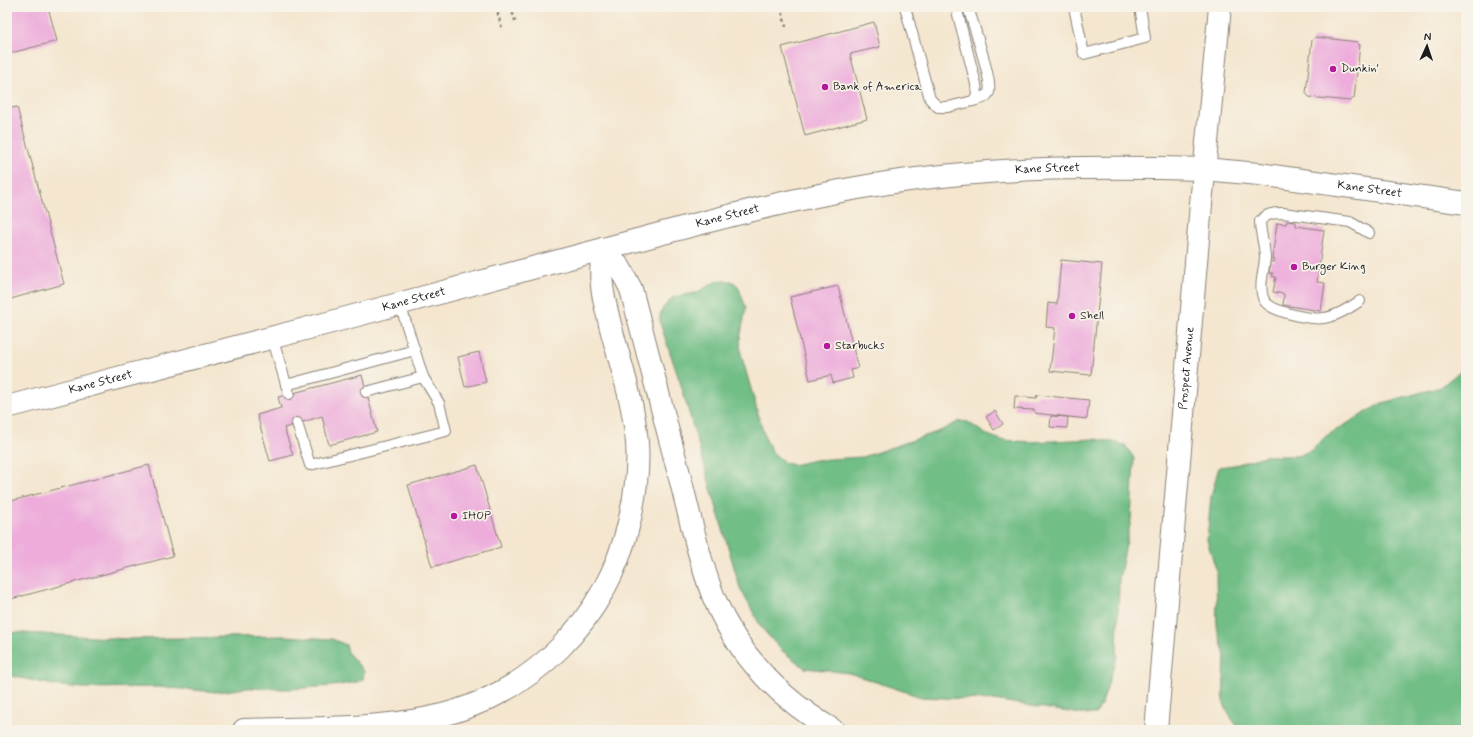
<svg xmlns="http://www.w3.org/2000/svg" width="1473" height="737" font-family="Mynerve,sans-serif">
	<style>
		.forest { fill: #72be87; stroke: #476d52 }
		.building { fill: #edacdb }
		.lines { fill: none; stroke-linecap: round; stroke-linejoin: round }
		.service-casing { stroke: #888176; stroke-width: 12 }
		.tertiary-casing { stroke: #888176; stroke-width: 24 }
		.secondary-casing { stroke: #888176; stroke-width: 24 }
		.motorway-casing { stroke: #888176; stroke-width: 24 }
		.path { stroke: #888176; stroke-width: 2.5; stroke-dasharray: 3 3; stroke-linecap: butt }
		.service { stroke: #fff; stroke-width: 10 }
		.tertiary { stroke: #fff; stroke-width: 22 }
		.secondary { stroke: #fff; stroke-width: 22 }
		.motorway { stroke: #fff; stroke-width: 22 }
		.poi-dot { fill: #b5179e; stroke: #f7f3e8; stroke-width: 1.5 }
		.labels { text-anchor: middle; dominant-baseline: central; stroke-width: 3.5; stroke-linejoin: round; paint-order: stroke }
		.poi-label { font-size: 12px; fill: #1c1c1c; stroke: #f7f3e8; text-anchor: start }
		.street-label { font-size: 12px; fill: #1c1c1c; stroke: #f7f3e8 }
	</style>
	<rect width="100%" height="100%" fill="#f7f3e8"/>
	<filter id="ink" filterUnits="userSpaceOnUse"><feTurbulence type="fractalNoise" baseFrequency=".025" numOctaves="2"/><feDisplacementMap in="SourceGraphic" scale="8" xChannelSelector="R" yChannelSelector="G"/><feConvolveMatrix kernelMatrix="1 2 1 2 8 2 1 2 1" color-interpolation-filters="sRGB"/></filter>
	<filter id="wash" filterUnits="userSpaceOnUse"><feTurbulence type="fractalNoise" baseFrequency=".012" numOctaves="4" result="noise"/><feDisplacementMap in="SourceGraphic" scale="16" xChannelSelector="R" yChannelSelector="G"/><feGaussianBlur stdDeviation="0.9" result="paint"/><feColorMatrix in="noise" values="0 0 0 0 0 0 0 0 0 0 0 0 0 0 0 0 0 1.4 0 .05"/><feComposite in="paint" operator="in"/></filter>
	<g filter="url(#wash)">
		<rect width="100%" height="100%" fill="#f4e6cf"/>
		<!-- forest -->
		<g class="forest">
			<path d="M717 281H732L738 286 746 308 740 339 741 354 765 438 773 453 785 463 793 465 815 460 863 457 940 431 960 421 968 422 985 434 1001 440 1032 442 1094 439 1109 441 1125 445 1134 458 1131 520 1119 579 1117 656 1103 700 1096 714H1081L994 700 921 697 849 673 805 668 781 650 761 627 740 588 680 382 660 323V315L663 308 673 297 696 293Z"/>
			<path d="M1466 366V730H1244L1238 727 1229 715 1223 701 1225 656 1217 628 1216 569 1207 540 1211 496 1219 467 1234 465 1265 456H1298L1312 450 1326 436 1382 403 1441 387Z"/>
			<path d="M7 632 127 639 285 636 332 639 346 645 348 653 364 671 363 679 357 682 332 686 289 689 246 688 217 692 158 687 83 688 53 685 7 675Z"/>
		</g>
		<g id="blocks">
			<!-- building -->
			<g class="building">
				<path d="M7 7H48L57 41 7 54Z"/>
				<path d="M874 22 880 47 850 54 867 119 805 136 782 47Z"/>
				<path d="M1316 37 1358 42V45H1360L1354 98 1350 101 1309 97 1306 93 1312 40Z"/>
				<path d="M17 107 64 284 7 300V109Z"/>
				<path d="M1287 221 1296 222V226L1324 230 1317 282 1325 283 1321 311 1283 305 1284 294 1273 292 1276 277 1272 276 1273 273H1269L1270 261 1274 262 1275 259H1272L1277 223 1286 224Z"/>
				<path d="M1061 260 1102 264 1091 375 1050 371 1055 328 1046 327 1048 303 1057 304Z"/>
				<path d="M838 286 858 368 851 370 853 378 833 383 831 375 810 380 790 297Z"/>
				<path d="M479 352 486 382 465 387 458 357Z"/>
				<path d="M362 375 377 432 329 445 322 416 284 428 293 455 270 461 257 415 281 408 278 397Z"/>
				<path d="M1037 395 1089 400 1087 419 1034 413 1035 410 1014 409 1015 396 1036 398Z"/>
				<path d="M995 411 1003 424 994 430 986 417Z"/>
				<path d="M1051 416 1068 417 1067 428 1050 427Z"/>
				<path d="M149 465 173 556 7 600V502Z"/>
				<path d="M477 465 501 547 432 567 408 485Z"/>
			</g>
		</g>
	</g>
	<g filter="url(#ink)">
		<use href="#blocks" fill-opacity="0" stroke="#888176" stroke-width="1"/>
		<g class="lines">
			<defs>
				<g id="service">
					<path d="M905 7 930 99 938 107H948L973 101 977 95 976 84 956 7"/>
					<path d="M968 7C972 21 993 82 989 92 986 99 979 99 973 101"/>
					<path d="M1074 7 1084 54 1145 38 1140 7"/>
					<path d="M1360 301C1349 308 1337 316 1324 318 1312 320 1270 312 1264 300 1258 287 1264 272 1265 258 1265 245 1260 234 1260 221 1268 213 1273 213 1283 213L1350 222 1369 233"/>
					<path d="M272 337 289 394"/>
					<path d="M286 385 415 350"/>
					<path d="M366 392 423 377"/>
					<path d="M297 423 310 465 446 431 439 403 423 377 400 304"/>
				</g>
				<g id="tertiary">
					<path id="s1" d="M1204 169 1259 174 1466 203"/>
					<path id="s2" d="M7 407 324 324 603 249"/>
				</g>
				<g id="secondary">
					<path id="s3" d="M603 249C702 223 800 195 901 181 1002 167 1103 166 1204 169"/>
					<path id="s4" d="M1156 730 1201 204 1220 7"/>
				</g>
				<g id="motorway">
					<path d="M603 249 620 268 631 289C647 349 662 410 678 470 689 512 698 557 714 598 738 655 780 699 833 730"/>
					<path d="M244 730C306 728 374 730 434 717 532 695 606 620 629 523 635 497 639 470 637 443 634 405 622 368 612 332 604 300 598 282 603 249"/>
				</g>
			</defs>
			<!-- service casing -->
			<use href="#service" class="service-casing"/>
			<!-- tertiary casing -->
			<use href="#tertiary" class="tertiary-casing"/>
			<!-- secondary casing -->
			<use href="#secondary" class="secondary-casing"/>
			<!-- motorway casing -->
			<use href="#motorway" class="motorway-casing"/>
			<!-- path -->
			<g class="path">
				<path d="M496 7 502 29"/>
				<path d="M511 7 516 24"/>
				<path d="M781 7 786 27"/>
			</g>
			<!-- service -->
			<use href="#service" class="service"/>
			<!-- tertiary -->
			<use href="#tertiary" class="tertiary"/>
			<!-- secondary -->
			<use href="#secondary" class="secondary"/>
			<!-- motorway -->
			<use href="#motorway" class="motorway"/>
		</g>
	</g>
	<!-- markers -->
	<g class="poi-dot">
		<circle cx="1333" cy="69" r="4"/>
		<circle cx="825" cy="87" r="4"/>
		<circle cx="1294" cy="267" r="4"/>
		<circle cx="1072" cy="316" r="4"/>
		<circle cx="827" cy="346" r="4"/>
		<circle cx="454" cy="516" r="4"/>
	</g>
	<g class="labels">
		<!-- poi labels -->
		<g class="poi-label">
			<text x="1341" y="69">Dunkin'</text>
			<text x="833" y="87">Bank of America</text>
			<text x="1302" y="267">Burger King</text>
			<text x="1080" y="316">Shell</text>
			<text x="835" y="346">Starbucks</text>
			<text x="462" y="516">IHOP</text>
		</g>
		<!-- street labels -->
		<g class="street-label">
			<text stroke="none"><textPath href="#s3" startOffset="453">Kane Street</textPath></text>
			<text stroke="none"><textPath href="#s1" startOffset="167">Kane Street</textPath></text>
			<text stroke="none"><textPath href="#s3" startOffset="129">Kane Street</textPath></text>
			<text stroke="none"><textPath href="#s2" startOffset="421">Kane Street</textPath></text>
			<text stroke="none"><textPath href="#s4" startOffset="363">Prospect Avenue</textPath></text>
			<text stroke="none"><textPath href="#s2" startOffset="97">Kane Street</textPath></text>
		</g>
	</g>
	<!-- margin -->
	<rect width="1473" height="737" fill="none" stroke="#f7f3e8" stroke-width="24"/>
	<!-- north arrow -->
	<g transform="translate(1427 46) rotate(3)" stroke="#f7f3e8" stroke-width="3" paint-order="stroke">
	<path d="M0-3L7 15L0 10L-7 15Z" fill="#1c1c1c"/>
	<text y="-6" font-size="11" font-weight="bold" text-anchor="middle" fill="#1c1c1c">N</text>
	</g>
</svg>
